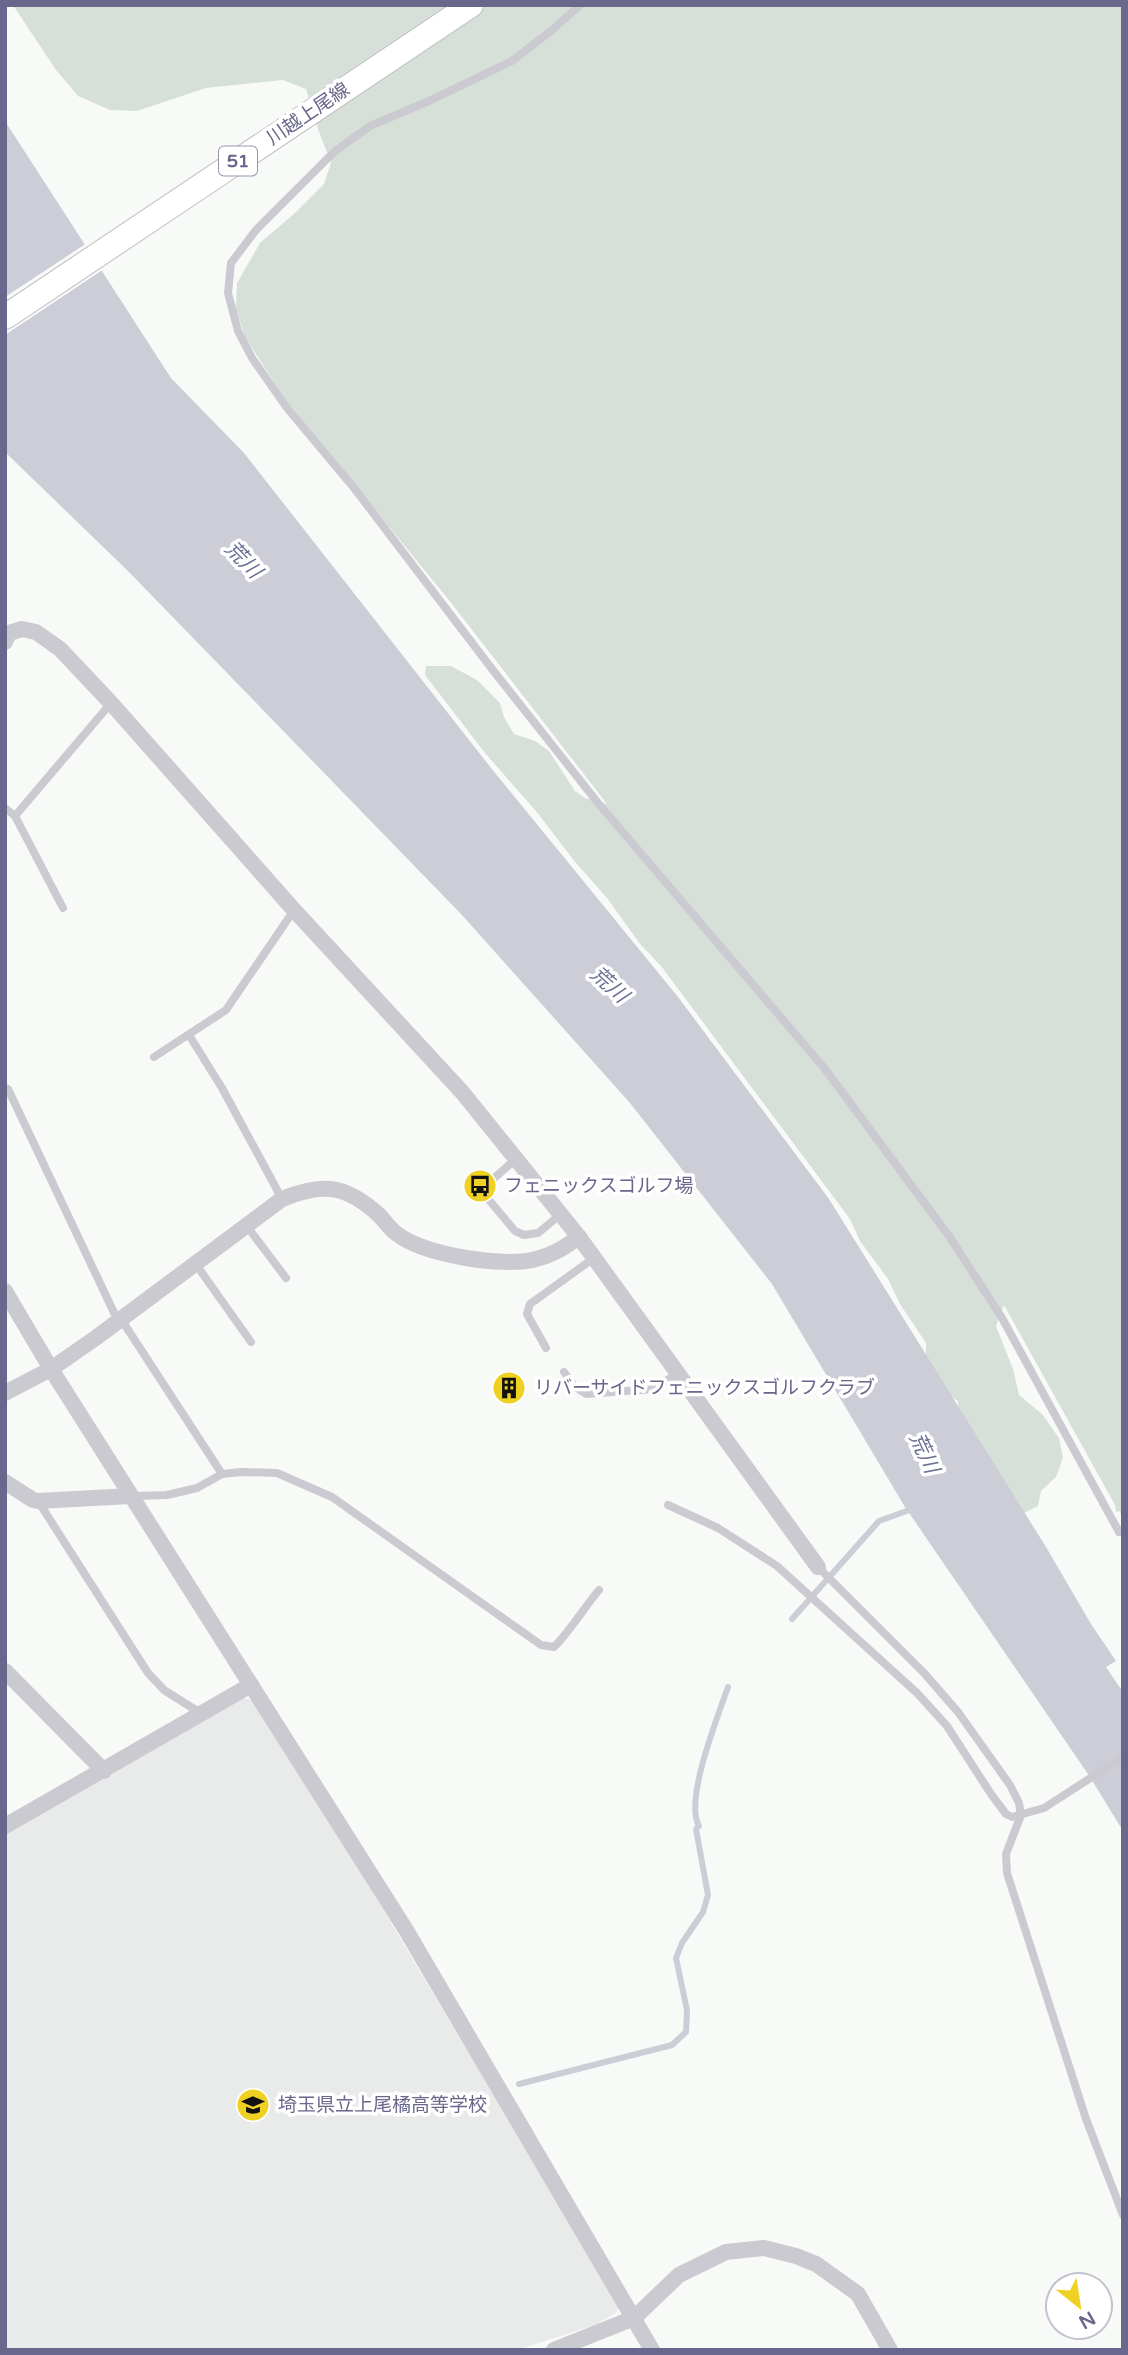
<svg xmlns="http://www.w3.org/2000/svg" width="1128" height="2355" font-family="'Varela Round','Noto Sans JP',sans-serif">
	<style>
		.built { fill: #e9ebeb }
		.green { fill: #d6e0d9 }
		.water { fill: #cccdd7 }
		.pier { fill: #f8faf8 }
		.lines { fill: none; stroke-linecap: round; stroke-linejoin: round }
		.stream { stroke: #cccdd7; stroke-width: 6 }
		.primary-casing { stroke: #bdbdc5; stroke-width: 26 }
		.service { stroke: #cbcad1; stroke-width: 8 }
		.minor { stroke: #cbcad1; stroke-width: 16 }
		.primary { stroke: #fff; stroke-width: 24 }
		.labels { text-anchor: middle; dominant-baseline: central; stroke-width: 7; stroke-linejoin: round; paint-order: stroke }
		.shield { fill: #fff; stroke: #9695ae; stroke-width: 2 }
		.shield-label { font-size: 18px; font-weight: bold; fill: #69678b }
		.street-label { font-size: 19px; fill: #69678b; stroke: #fff }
		.poi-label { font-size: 19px; fill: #69678b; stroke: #fff; text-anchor: start }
		.water-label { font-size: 21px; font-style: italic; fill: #6d7194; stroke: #fff }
	</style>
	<rect width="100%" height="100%" fill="#f8faf8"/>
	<!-- built -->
	<path class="built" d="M244 1698 252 1700 381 1906 619 2305 616 2313 595 2325 517 2350H5V1832Z"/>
	<!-- green -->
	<path class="green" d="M13 5H1123V1517L1119 1511 1116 1512 1115 1505 1004 1305 996 1326 1013 1369 1019 1395 1042 1414 1059 1438 1063 1458 1056 1477 1041 1491 1038 1506 1018 1516 959 1422 958 1401 938 1388 926 1368V1343L900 1304 888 1279 860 1241 850 1219 661 966 640 944 607 898 575 862 536 811 485 753 425 675 426 666H451L477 680 500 703 504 717 514 734 535 741 549 751 575 791 585 798 607 804 452 604 284 398 245 337 236 309 237 283 260 243 295 213 324 184 331 163 319 132 306 89 283 80 206 88 137 111 110 110 78 96 56 70Z"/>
	<!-- water -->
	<path class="water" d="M5 121 171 378 244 453 491 768 678 997 829 1199 1046 1547 1091 1624 1116 1661 1106 1667 1123 1692V1831L1090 1777 905 1507 772 1284 630 1103 462 915 128 571 5 452Z"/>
	<!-- pier -->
	<path class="pier" d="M87 243 104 269 5 335V297Z"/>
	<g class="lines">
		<!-- stream -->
		<g class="stream">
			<path d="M792 1619 879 1521 915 1508"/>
			<path d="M519 2084 672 2045 686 2032 687 2010 676 1958 682 1943 703 1912 708 1895 696 1829 699 1826C684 1800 718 1716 728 1687"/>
		</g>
		<defs>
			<path id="primary" d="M5 317 471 5"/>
		</defs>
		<!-- primary casing -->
		<use href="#primary" class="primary-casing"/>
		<!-- service -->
		<g class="service">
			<path d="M580 5 552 30 512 61 429 101 370 126 334 152 256 230 231 263 228 293 238 331 252 358 287 408 354 488 492 669 598 803 825 1069 949 1236 1002 1318 1119 1532"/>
			<path d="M5 808 15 816 63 908"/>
			<path d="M15 816 111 703"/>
			<path d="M189 1035 222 1088 282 1199"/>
			<path d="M154 1057 226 1010 294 910"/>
			<path d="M5 1088 8 1089 118 1321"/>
			<path d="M517 1158 492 1180 488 1193 489 1200 515 1231 524 1235 538 1233 561 1214"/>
			<path d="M246 1225 286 1278"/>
			<path d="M195 1263 251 1342"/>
			<path d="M121 1319 222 1474"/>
			<path d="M546 1348 527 1314 530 1304 594 1258"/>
			<path d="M564 1372 575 1387 586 1394 654 1389 678 1373"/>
			<path d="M131 1496 167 1495 197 1488 222 1474 241 1472 277 1473 332 1497 541 1645 554 1647C571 1630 583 1609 599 1590"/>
			<path d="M38 1501 148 1673 164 1690 202 1714"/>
			<path d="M668 1505 718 1528 777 1566 917 1693 947 1726 991 1794 1006 1814 1012 1817 1044 1808 1123 1757"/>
			<path d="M818 1567 924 1673 958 1712 1010 1785 1019 1803 1021 1815 1006 1854 1007 1873 1086 2119 1123 2215"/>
		</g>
		<!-- minor -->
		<g class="minor">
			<path d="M5 642 9 633 22 629 36 632 60 649 111 703 294 910 462 1092 579 1237 818 1567"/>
			<path d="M5 1291 51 1369 406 1930 652 2350"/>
			<path d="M5 1393 51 1369 97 1337 282 1199C323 1182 346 1185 379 1215 385 1221 390 1229 397 1234 424 1255 504 1268 536 1259 553 1255 565 1247 579 1237"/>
			<path d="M5 1482 33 1500 38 1501 131 1496"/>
			<path d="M5 1671 104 1771"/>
			<path d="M5 1826 251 1685"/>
			<path d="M554 2350 634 2318 679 2275 726 2252 764 2248 796 2256 816 2264 858 2294 890 2350"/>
		</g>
		<!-- primary -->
		<use href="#primary" class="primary"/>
	</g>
	<!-- icons -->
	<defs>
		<symbol id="bus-disc" viewBox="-11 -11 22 22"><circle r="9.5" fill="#efd123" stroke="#fff"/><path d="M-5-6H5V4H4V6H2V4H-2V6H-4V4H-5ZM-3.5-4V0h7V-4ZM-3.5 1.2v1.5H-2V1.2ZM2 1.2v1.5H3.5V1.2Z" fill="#111"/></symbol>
		<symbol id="building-disc" viewBox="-11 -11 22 22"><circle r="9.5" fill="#efd123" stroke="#fff"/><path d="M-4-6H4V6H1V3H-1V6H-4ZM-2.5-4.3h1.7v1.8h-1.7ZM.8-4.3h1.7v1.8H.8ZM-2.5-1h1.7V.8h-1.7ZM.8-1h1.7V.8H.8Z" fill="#111"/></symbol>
		<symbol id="school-disc" viewBox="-11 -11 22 22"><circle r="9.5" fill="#efd123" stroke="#fff"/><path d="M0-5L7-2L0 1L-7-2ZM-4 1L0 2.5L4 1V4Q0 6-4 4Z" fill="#111"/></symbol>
	</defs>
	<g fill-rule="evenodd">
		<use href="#bus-disc" x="461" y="1167" width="38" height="38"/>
		<use href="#building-disc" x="490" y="1369" width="38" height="38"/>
		<use href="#school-disc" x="234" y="2086" width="38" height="38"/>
	</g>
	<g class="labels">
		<!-- shield labels -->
		<rect class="shield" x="219" y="146.5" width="38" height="29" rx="5"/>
		<g class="shield-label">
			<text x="238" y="161">51</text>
		</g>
		<!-- street labels -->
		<g class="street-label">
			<text transform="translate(308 114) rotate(-34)">川越上尾線</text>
		</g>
		<!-- poi labels -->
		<g class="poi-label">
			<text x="504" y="1186">フェニックスゴルフ場</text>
			<text x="534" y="1388">リバーサイドフェニックスゴルフクラブ</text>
			<text x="278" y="2105">埼玉県立上尾橘高等学校</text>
		</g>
		<!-- water labels -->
		<g class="water-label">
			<text transform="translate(243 560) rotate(46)">荒川</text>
			<text transform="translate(609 985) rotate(42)">荒川</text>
			<text transform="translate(924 1453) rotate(65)">荒川</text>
		</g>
	</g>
	<!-- border -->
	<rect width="1128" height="2355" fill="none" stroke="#69678b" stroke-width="14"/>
	<!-- north arrow -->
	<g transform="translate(1079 2306) rotate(150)"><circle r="33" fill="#ffffff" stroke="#c3c2d1" stroke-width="2"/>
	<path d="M0-5L12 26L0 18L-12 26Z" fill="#efd123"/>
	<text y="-10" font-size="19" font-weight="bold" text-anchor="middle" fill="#69678b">N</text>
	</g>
</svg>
